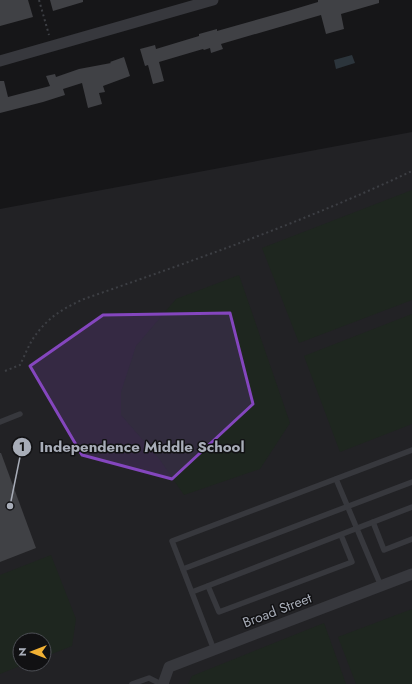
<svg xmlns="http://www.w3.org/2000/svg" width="412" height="684" font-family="Jost,sans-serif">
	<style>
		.built { fill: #222225; fill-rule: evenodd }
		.green { fill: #1e261f }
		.water { fill: #2c353c }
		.building { fill: #404145 }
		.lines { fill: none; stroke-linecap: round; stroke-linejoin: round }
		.path { stroke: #3d3f44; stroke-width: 2; stroke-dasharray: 2 3; stroke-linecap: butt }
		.lane { stroke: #37383d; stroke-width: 5.5 }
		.street { stroke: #37383d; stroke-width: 11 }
		.marked { fill: #8446be; fill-opacity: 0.2; stroke: #8446be; stroke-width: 3; stroke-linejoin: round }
		.labels { text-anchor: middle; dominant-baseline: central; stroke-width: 3; stroke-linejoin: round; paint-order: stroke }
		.street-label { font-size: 14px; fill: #a8adb8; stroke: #111113 }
		.leader { fill: none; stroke: #a8adb8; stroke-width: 1.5 }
		.callout-dot { fill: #a8adb8; stroke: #111113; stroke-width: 1.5 }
		.mark-label { font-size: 12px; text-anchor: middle; font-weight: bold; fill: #111 }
		.callout-label { font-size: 15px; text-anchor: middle; font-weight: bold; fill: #a8adb8; stroke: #111113; stroke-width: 3; stroke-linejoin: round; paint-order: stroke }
	</style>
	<rect width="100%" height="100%" fill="#161618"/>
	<!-- built -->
	<path class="built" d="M412 132V684H0V209ZM20 640H44V664H20Z"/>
	<!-- green -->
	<g class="green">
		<path d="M412 190V300L299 343 262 248Z"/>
		<path d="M239 275 290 423 260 469 184 495 160 460 121 415V392L136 346 176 299Z"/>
		<path d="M412 314V424L340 452 304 356Z"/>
		<path d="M51 555 76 619 72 646 44 657V640H20V664H25L0 674V575Z"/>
		<path d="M412 609V684H356L338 637Z"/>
		<path d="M324 623 346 684H188L192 676Z"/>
	</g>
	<!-- water -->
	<path class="water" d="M352 55 355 63 336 69 334 60Z"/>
	<!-- building -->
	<g class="building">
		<path d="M0 0H28L33 17 0 26Z"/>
		<path d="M50 0H83V2L53 11Z"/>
		<path d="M318 0H379V3L341 14 344 29 326 34 321 15 221 44 223 49 211 53 210 48 204 50 203 49 159 62 164 81 153 84 148 65 145 66 140 49 155 45 156 49 199 36V34L217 29V31L288 11 318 2Z"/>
		<path d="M124 57 130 76 103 86 105 92 99 93 102 104 88 108 82 83 63 89 65 95 43 102 0 113V81H4L8 97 50 86 46 76 55 74 56 77 79 69 111 63 110 62Z"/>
		<path d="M0 453H1L36 548 0 562Z"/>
	</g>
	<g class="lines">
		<!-- path -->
		<g class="path">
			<path d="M39 0 49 35"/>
			<path d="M5 371 20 365C25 355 30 341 38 332 50 316 66 307 84 299 195 260 306 221 412 171"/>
		</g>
		<!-- lane -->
		<g class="lane">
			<path d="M0 422 20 414"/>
			<path d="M336 479 381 586"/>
			<path d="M373 522 384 550 412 539"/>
			<path d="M183 569 412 482"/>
			<path d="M208 586 219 612 352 562 341 535"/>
			<path d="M192 592 412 507"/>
			<path d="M214 650 172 541 412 450"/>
			<path d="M132 684 149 678 161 684"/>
		</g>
		<!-- street -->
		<g class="street">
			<path d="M0 61 213 0"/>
			<path d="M163 684 169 667 412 574"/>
		</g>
	</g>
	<!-- marked area -->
	<path class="marked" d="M230 313 253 404 172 479 82 455 30 366 103 315Z"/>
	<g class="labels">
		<!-- street labels -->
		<g class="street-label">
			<text transform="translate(277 610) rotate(-21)">Broad Street</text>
		</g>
	</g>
	<!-- callouts -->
	<path class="leader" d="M10 506L22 447"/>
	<g class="callout-dot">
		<circle cx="10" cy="506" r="4"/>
		<circle cx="22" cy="447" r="10"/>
	</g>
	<g class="mark-label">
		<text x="22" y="451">1</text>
	</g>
	<g class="callout-label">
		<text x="142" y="452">Independence Middle School</text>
	</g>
	<!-- north arrow -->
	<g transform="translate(32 652) rotate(270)"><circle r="19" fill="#111113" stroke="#4d4f55"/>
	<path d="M0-3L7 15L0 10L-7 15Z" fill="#f2b134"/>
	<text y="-6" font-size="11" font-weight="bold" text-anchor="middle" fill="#a8adb8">N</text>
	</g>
</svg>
